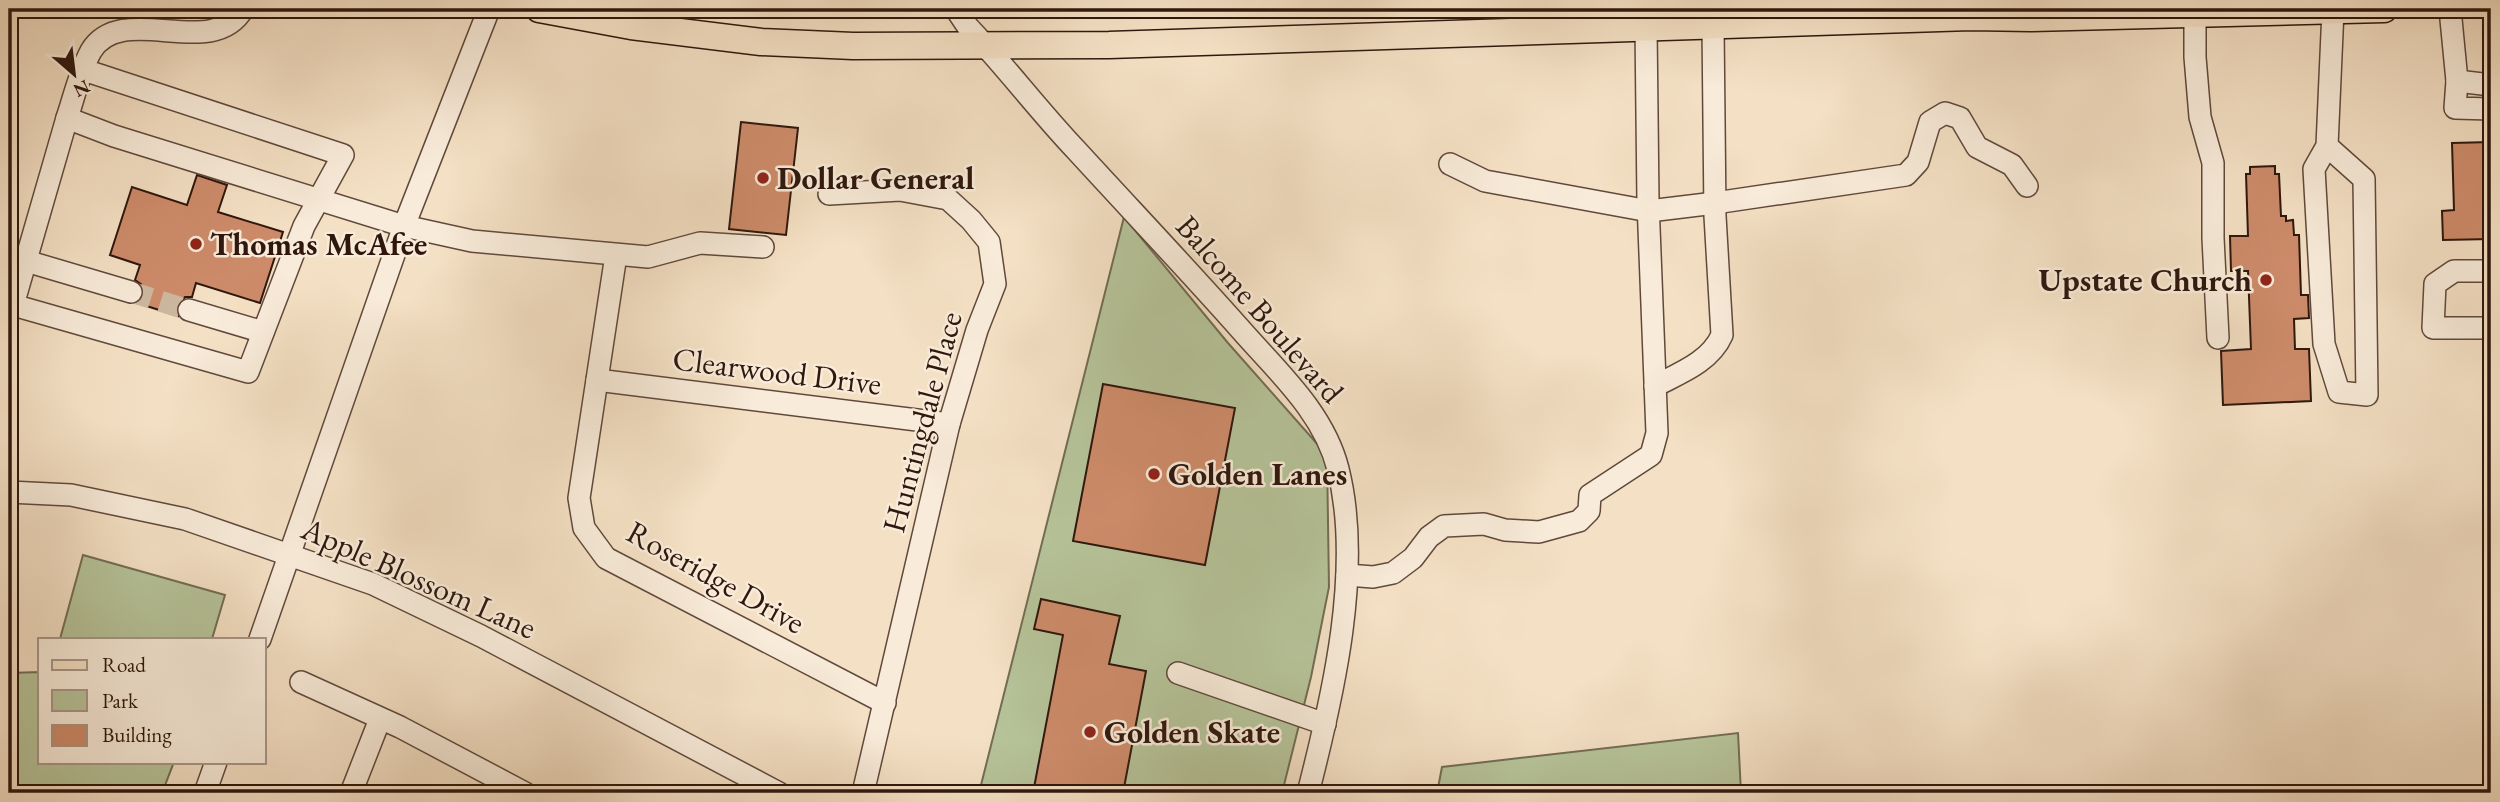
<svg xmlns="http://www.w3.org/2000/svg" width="2500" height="802" font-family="'EB Garamond',serif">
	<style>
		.green { fill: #b6c399; stroke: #726d54; stroke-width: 2 }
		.building { fill: #cd8b6a; stroke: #2f170e; stroke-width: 2 }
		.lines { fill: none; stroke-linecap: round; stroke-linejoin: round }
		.minor-tunnel { stroke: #cdb8a0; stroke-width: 21; stroke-dasharray: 21 10; stroke-linecap: butt }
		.minor-casing { stroke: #60493c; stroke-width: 24 }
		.major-casing { stroke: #2f170e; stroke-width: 29 }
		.minor { stroke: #f8ebd9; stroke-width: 21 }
		.major { stroke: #f4e0c4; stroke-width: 26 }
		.poi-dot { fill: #8f2418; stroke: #f8ebd9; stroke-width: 2.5 }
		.labels { text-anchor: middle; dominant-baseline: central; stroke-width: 5; stroke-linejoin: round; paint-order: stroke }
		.poi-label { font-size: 32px; font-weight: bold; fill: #2f170e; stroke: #f8ebd9; text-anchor: start }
		.street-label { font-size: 32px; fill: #2f170e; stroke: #f8ebd9 }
	</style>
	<rect width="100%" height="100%" fill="#f4e0c4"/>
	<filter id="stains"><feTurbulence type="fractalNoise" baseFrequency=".00286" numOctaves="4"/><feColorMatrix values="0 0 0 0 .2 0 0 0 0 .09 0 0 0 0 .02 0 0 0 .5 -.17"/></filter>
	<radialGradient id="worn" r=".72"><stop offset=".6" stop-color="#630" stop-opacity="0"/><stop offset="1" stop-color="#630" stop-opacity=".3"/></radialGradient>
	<!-- green -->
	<g class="green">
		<path d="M1124 217 1228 343 1327 455 1329 587 1311 677 1282 793H979Z"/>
		<path d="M83 555 225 595 212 639H60Z"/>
		<path d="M40 672V762H174L162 793H9V673Z"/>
		<path d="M1738 733 1741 793H1437L1442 767Z"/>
	</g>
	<!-- building -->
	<g class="building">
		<path d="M741 122 798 128 786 235 729 229Z"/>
		<path d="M2491 142V239L2443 240 2442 211 2454 210 2452 143Z"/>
		<path d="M2275 166V174H2279L2281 216H2286V221L2293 220 2294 235H2299L2301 295H2308L2309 318 2294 319 2295 349H2309L2311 401 2223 405 2221 351 2251 349 2248 271H2231L2230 236H2248L2246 174H2250V167Z"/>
		<path d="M197 175 227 185 218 212 283 232 260 303 196 283 192 297H185L177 306 178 316 137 303 144 295 141 284 135 280 140 265 110 255 132 187 187 205Z"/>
		<path d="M1103 384 1235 408 1205 565 1073 541Z"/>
		<path d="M1041 599 1120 616 1109 664 1146 671 1123 793H1033L1063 635 1034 629Z"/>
	</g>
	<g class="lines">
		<!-- minor-tunnel -->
		<path class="minor-tunnel" d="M131 292 189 310"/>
		<defs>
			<g id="minor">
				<path d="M956 9 968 27C1006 67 1039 111 1077 151 1132 211 1188 270 1242 331 1278 372 1324 413 1338 469 1363 568 1333 696 1308 793"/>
				<path d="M2450 9 2457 81 2491 85"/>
				<path d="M2195 14V57L2200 117 2213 163V238L2218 338"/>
				<path d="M84 70 343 155 304 226 248 372 13 305 67 118C74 97 80 71 91 51 122 0 212 62 243 9"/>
				<path d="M2457 81 2455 108 2491 109"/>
				<path d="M67 118 114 136 404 226 472 241 648 257 700 243 763 247"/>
				<path d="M2327 146 2314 169 2324 344 2339 392 2367 395 2364 179 2327 146 2333 10"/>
				<path d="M1450 164 1485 181 1649 211 1715 203 1906 175 1918 162 1930 122 1945 113 1960 118 1977 147 2012 165 2027 186"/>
				<path d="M829 194 900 190 948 199 971 220 989 242 995 284 977 330 949 424 863 793"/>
				<path d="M616 255 579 498 584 528 606 558 885 703"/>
				<path d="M26 261 131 292"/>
				<path d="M2491 271H2454L2435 284 2433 328H2491"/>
				<path d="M189 310 263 332"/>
				<path d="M597 380 949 424"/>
				<path d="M1655 386C1680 373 1710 362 1722 335L1715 216 1713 26"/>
				<path d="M9 492 71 495 185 519 373 584 481 636 779 793"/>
				<path d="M1347 575 1373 577 1393 573 1413 558 1429 537 1444 526 1484 524 1505 530 1539 532 1579 521 1589 511 1590 495 1651 455 1657 433 1648 202 1646 27"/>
				<path d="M260 639 404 226 489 9"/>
				<path d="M1178 673 1325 724"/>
				<path d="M301 682 400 727 525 793"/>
				<path d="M205 793 216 762"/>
				<path d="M351 793 380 719"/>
			</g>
			<path id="major" d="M539 9 631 26 761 42 853 46 1109 45 1971 17 2031 18 2384 9"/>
		</defs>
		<!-- minor casing -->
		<use href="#minor" class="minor-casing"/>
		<!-- major casing -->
		<use href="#major" class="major-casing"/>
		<!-- minor -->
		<use href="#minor" class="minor"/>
		<!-- major -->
		<use href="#major" class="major"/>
	</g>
	<!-- markers -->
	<g class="poi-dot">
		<circle cx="763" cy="178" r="7"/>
		<circle cx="196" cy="244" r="7"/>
		<circle cx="2266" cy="280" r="7"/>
		<circle cx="1154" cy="474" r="7"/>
		<circle cx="1090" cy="732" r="7"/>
	</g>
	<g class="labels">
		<!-- poi labels -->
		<g class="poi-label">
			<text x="777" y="178">Dollar General</text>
			<text x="210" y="244">Thomas McAfee</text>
			<text x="2252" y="280" text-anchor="end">Upstate Church</text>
			<text x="1168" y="474">Golden Lanes</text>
			<text x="1104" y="732">Golden Skate</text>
		</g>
		<!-- street labels -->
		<g class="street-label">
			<text transform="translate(1260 309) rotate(49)">Balcome Boulevard</text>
			<text transform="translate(777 371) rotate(7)">Clearwood Drive</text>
			<text transform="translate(922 422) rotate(-75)">Huntingdale Place</text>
			<text transform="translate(716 577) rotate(29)">Roseridge Drive</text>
			<text transform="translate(419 578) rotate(24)">Apple Blossom Lane</text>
		</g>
	</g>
	<!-- margin -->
	<rect width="2500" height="802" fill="none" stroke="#f4e0c4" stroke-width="35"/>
	<rect x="10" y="10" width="2479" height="781" fill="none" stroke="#2f170e" stroke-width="3.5"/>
	<rect x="18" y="18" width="2465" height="767" fill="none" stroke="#2f170e" stroke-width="2"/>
	<!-- legend -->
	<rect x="38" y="638" width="228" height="126" fill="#f8ebd9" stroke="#a89688" stroke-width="2"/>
	<rect x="52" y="660" width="35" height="10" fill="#f4e0c4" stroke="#a89688" stroke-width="2"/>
	<text x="102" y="672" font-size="21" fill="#2f170e">Road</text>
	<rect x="52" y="690" width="35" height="21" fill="#b6c399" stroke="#a89688" stroke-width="2"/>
	<text x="102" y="708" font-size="21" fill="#2f170e">Park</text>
	<rect x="52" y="725" width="35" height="21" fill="#cd8b6a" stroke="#a89688" stroke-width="2"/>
	<text x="102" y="742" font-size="21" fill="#2f170e">Building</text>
	<!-- north arrow -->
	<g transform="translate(74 74) rotate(152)" stroke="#f8ebd9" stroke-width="5" paint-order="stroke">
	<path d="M0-5L12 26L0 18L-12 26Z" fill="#2f170e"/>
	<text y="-10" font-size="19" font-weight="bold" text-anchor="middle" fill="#2f170e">N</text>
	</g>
	<rect width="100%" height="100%" filter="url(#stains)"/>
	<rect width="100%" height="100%" fill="url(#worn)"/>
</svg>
